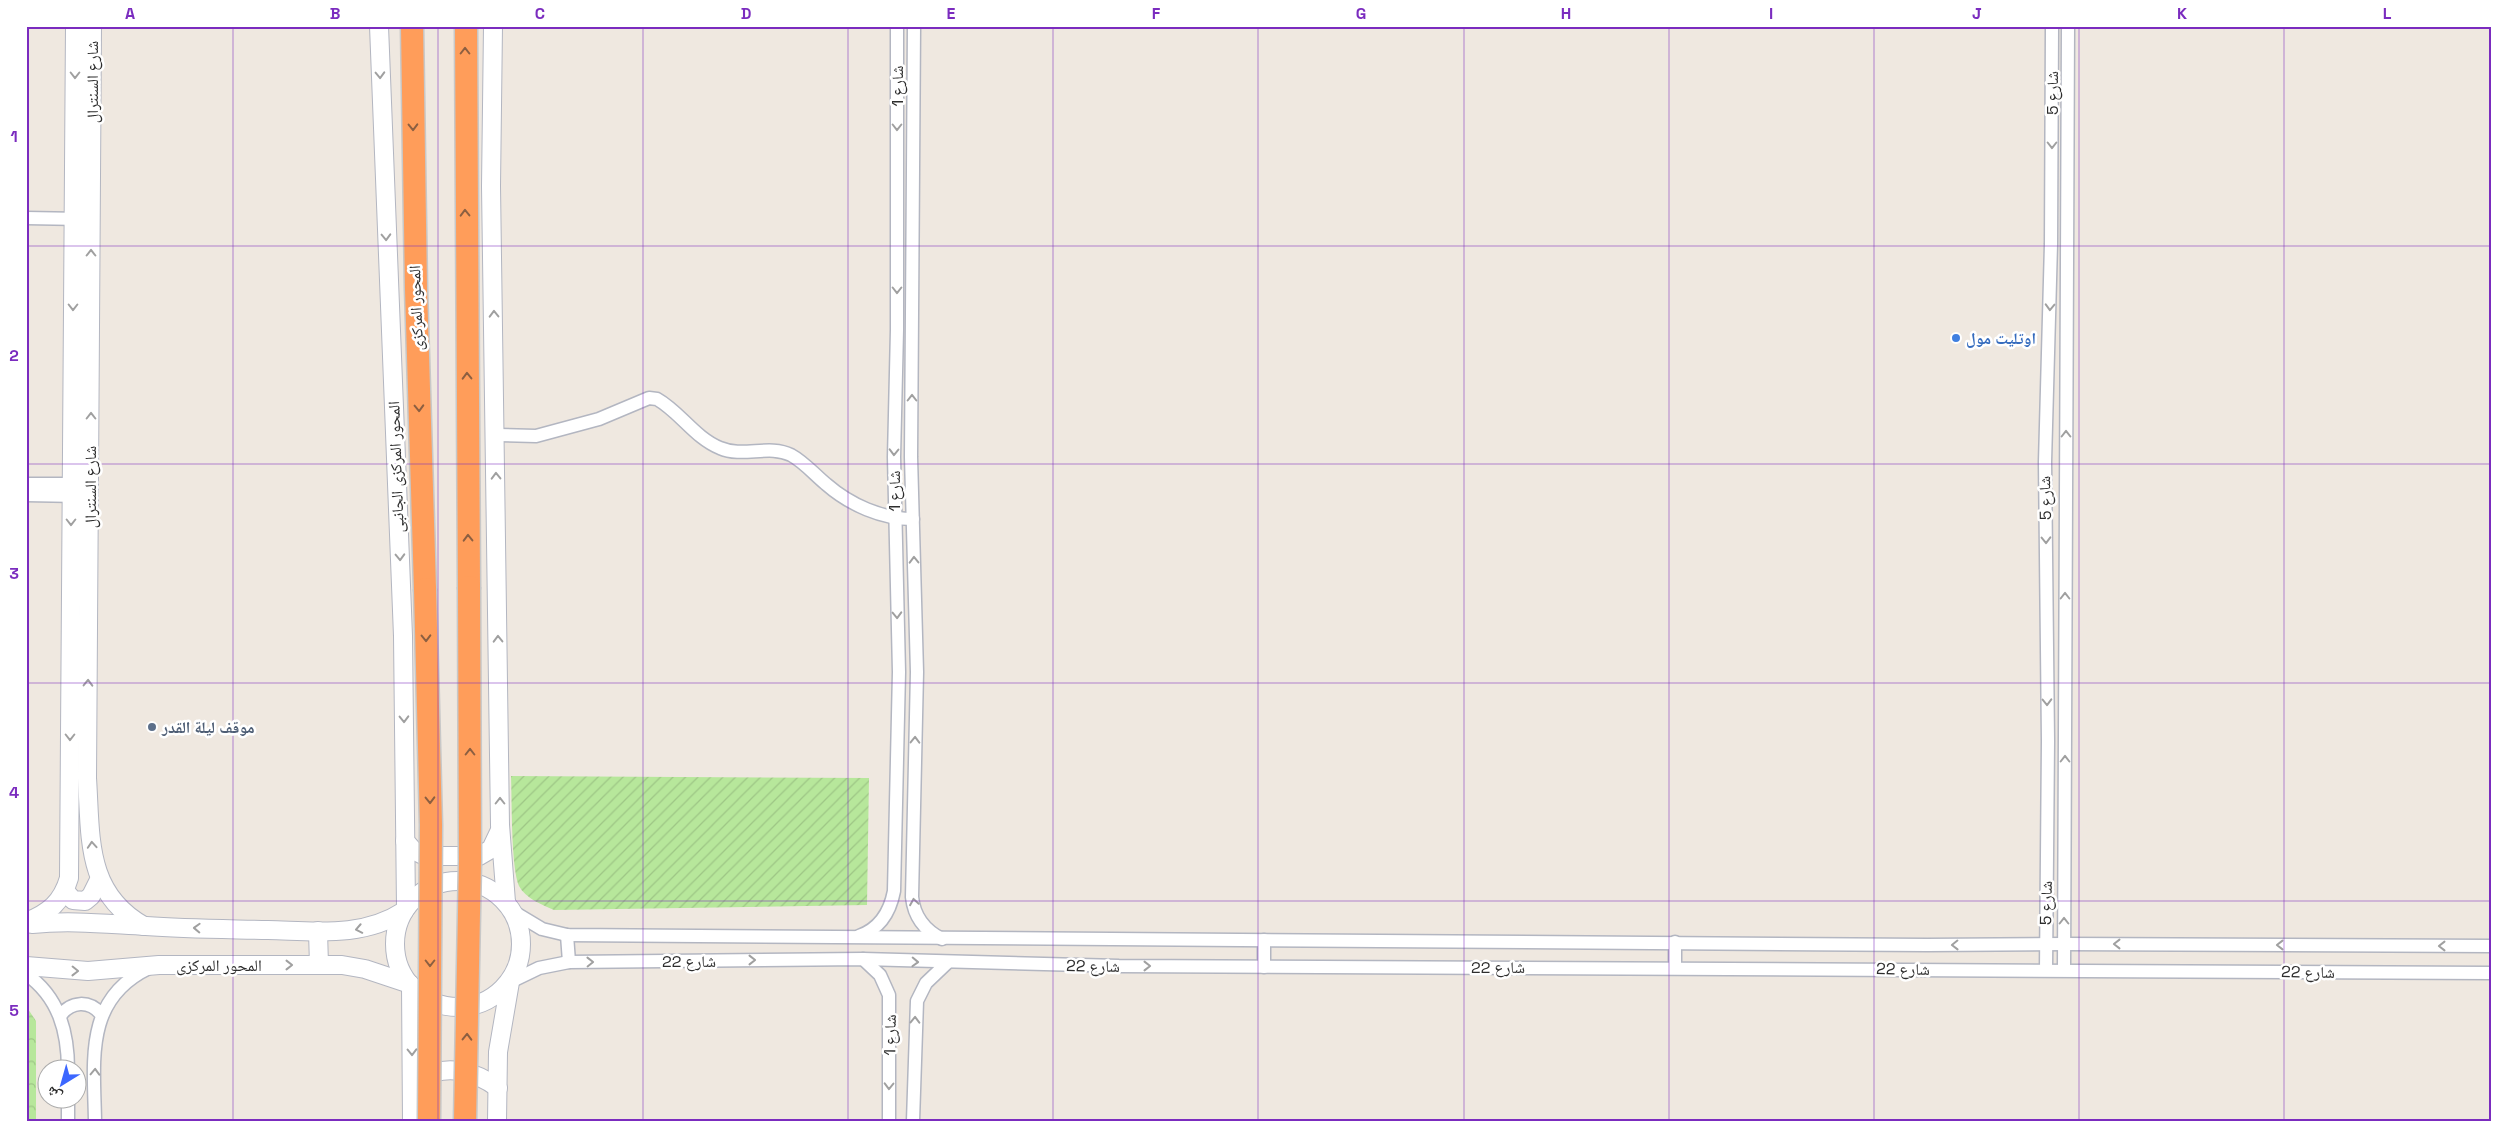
<svg xmlns="http://www.w3.org/2000/svg" width="2517" height="1147" font-family="'Space Grotesk','Noto Naskh Arabic',sans-serif">
	<style>
		.forest { fill: url(#forest-crowns) }
		.garden { fill: url(#garden-furrows) }
		.lines { fill: none; stroke-linecap: round; stroke-linejoin: round }
		.street-casing { stroke: #b3b6c1; stroke-width: 15 }
		.secondary-casing { stroke: #b3b6c1; stroke-width: 20 }
		.highway-casing { stroke: #c8c8c8; stroke-width: 25 }
		.street { stroke: #fff; stroke-width: 12 }
		.secondary { stroke: #fff; stroke-width: 18 }
		.highway { stroke: #ff9d5a; stroke-width: 22 }
		.highway-bridge-casing { stroke: #c8c8c8; stroke-width: 25; stroke-linecap: butt }
		.highway-bridge { stroke: #ff9d5a; stroke-width: 22 }
		.oneway { stroke: #8c5f41 }
		.oneway2 { stroke: #a0a0a0 }
		.grid { fill: none; stroke: #7b2cbf; stroke-width: 1; stroke-opacity: 0.55 }
		.shop-dot { fill: #3f7fe0; stroke: #fff; stroke-width: 2 }
		.service-dot { fill: #5c6f8a; stroke: #fff; stroke-width: 2 }
		.labels { text-anchor: middle; dominant-baseline: central; stroke-width: 5; stroke-linejoin: round; paint-order: stroke }
		.street-label { font-size: 16px; fill: #2d2d2d; stroke: #fff }
		.shop-label { font-size: 16px; font-weight: bold; fill: #366cbe; stroke: #fff; text-anchor: start }
		.service-label { font-size: 16px; font-weight: bold; fill: #4e5e75; stroke: #fff; text-anchor: start }
		.neatline { fill: none; stroke: #7b2cbf; stroke-width: 2 }
		.grid-label { font-size: 16px; text-anchor: middle; font-weight: bold; fill: #7b2cbf }
	</style>
	<defs>
		<pattern id="forest-crowns" width="20" height="18" patternUnits="userSpaceOnUse" patternTransform="scale(1.25)"><rect width="20" height="18" fill="#b7e79b"/><path d="M2 6a3 3 0 1 1 6 0M12 15a3 3 0 1 1 6 0" fill="none" stroke="#9ec686"/></pattern>
		<pattern id="garden-furrows" width="10" height="10" patternUnits="userSpaceOnUse" patternTransform="scale(1.25)"><rect width="10" height="10" fill="#b7e79b"/><path d="M-1 1l2-2M0 10L10 0M9 11l2-2" fill="none" stroke="#9ec686"/></pattern>
	</defs>
	<rect width="100%" height="100%" fill="#efe8e0"/>
	<!-- forest -->
	<path class="forest" d="M26 1006 36 1021V1121H26Z"/>
	<!-- garden -->
	<path class="garden" d="M511 776 869 778 867 905 554 910C542 905 525 898 519 886 511 868 512 800 511 776Z"/>
	<g class="lines">
		<defs>
			<g id="street">
				<path d="M914 26 911 457 917 672 912 897C914 916 924 930 942 939"/>
				<path d="M26 218 82 219"/>
				<path d="M496 435 536 436 599 419 649 398 657 399C680 412 695 438 720 448 743 458 769 444 791 455 804 462 815 475 826 484 850 505 882 519 913 519"/>
				<path d="M26 484H78"/>
				<path d="M26 495 79 496"/>
				<path d="M512 911 542 929 567 935 1927 945 2064 944 2491 946"/>
				<path d="M567 935 569 962"/>
				<path d="M859 936C879 929 890 912 894 891L899 672 894 457 897 330V26"/>
				<path d="M863 959 880 975 889 995V1121"/>
				<path d="M1264 967V940"/>
				<path d="M1675 968V942"/>
				<path d="M2046 970 2048 741 2045 462 2051 244 2052 26"/>
				<path d="M2064 970 2068 26"/>
				<path d="M26 974C59 997 68 1032 68 1070"/>
				<path d="M510 982 539 968 569 962 863 959 1119 966 2491 973"/>
				<path d="M60 1016C71 1001 89 1000 101 1014"/>
				<path d="M68 1121V1100"/>
				<path d="M95 1121C94 1060 84 999 149 968"/>
				<path d="M913 1121 917 1001 926 983 947 963"/>
			</g>
			<g id="secondary">
				<path d="M92 26 87 778C91 837 85 893 144 926"/>
				<path d="M379 26 403 636 406 908"/>
				<path d="M493 26 491 186 500 825 506 902"/>
				<path d="M405 841 413 850 425 856H479L491 849 500 830"/>
				<circle cx="458" cy="944" r="63"/>
				<path d="M65 891 73 900 85 901 91 896 99 880"/>
				<path d="M26 922C49 913 62 902 69 878L75 26"/>
				<path d="M32 924C71 920 107 924 146 926 186 929 227 929 268 930 315 931 363 938 404 911"/>
				<path d="M318 931 319 965"/>
				<path d="M26 966 88 971 159 965H342L365 969 410 984"/>
				<path d="M411 986 412 1121"/>
				<path d="M420 1079C446 1063 475 1071 498 1088"/>
				<path d="M497 1121 498 1052 510 982"/>
			</g>
			<g id="highway">
				<path d="M412 26 416 289 425 589"/>
				<path d="M466 26 469 587"/>
			</g>
		</defs>
		<!-- street casing -->
		<use href="#street" class="street-casing"/>
		<!-- secondary casing -->
		<use href="#secondary" class="secondary-casing"/>
		<!-- highway casing -->
		<use href="#highway" class="highway-casing"/>
		<!-- street -->
		<use href="#street" class="street"/>
		<!-- secondary -->
		<use href="#secondary" class="secondary"/>
		<!-- highway -->
		<use href="#highway" class="highway"/>
		<defs>
			<g id="highway-bridge">
				<path d="M425 589 431 825 429 1121"/>
				<path d="M465 1121 470 861 469 587"/>
			</g>
		</defs>
		<!-- highway-bridge casing -->
		<use href="#highway-bridge" class="highway-bridge-casing"/>
		<!-- highway-bridge -->
		<use href="#highway-bridge" class="highway-bridge"/>
	</g>
	<!-- one-way arrows -->
	<defs><path id="oneway-chevron" d="M-2-3.5L2.5 0L-2 3.5" fill="none" stroke-width="1.6" stroke-linecap="round" stroke-linejoin="round" transform="scale(1.25)"/></defs>
	<g class="oneway">
		<use href="#oneway-chevron" transform="translate(465 51) rotate(-90)"/>
		<use href="#oneway-chevron" transform="translate(413 127) rotate(89)"/>
		<use href="#oneway-chevron" transform="translate(465 213) rotate(-91)"/>
		<use href="#oneway-chevron" transform="translate(467 376) rotate(-91)"/>
		<use href="#oneway-chevron" transform="translate(419 408) rotate(88)"/>
		<use href="#oneway-chevron" transform="translate(468 538) rotate(-91)"/>
		<use href="#oneway-chevron" transform="translate(426 638) rotate(89)"/>
		<use href="#oneway-chevron" transform="translate(470 752) rotate(-90)"/>
		<use href="#oneway-chevron" transform="translate(430 800) rotate(89)"/>
		<use href="#oneway-chevron" transform="translate(430 963) rotate(90)"/>
		<use href="#oneway-chevron" transform="translate(467 1037) rotate(-89)"/>
	</g>
	<g class="oneway2">
		<use href="#oneway-chevron" transform="translate(75 75) rotate(90)"/>
		<use href="#oneway-chevron" transform="translate(380 75) rotate(88)"/>
		<use href="#oneway-chevron" transform="translate(897 127) rotate(90)"/>
		<use href="#oneway-chevron" transform="translate(2052 145) rotate(90)"/>
		<use href="#oneway-chevron" transform="translate(386 237) rotate(88)"/>
		<use href="#oneway-chevron" transform="translate(91 253) rotate(-90)"/>
		<use href="#oneway-chevron" transform="translate(897 290) rotate(90)"/>
		<use href="#oneway-chevron" transform="translate(73 307) rotate(90)"/>
		<use href="#oneway-chevron" transform="translate(2050 307) rotate(92)"/>
		<use href="#oneway-chevron" transform="translate(494 314) rotate(-91)"/>
		<use href="#oneway-chevron" transform="translate(912 398) rotate(-90)"/>
		<use href="#oneway-chevron" transform="translate(91 416) rotate(-90)"/>
		<use href="#oneway-chevron" transform="translate(2066 434) rotate(-90)"/>
		<use href="#oneway-chevron" transform="translate(894 452) rotate(91)"/>
		<use href="#oneway-chevron" transform="translate(496 476) rotate(-91)"/>
		<use href="#oneway-chevron" transform="translate(71 522) rotate(90)"/>
		<use href="#oneway-chevron" transform="translate(2046 540) rotate(89)"/>
		<use href="#oneway-chevron" transform="translate(400 557) rotate(88)"/>
		<use href="#oneway-chevron" transform="translate(914 560) rotate(-91)"/>
		<use href="#oneway-chevron" transform="translate(2065 596) rotate(-90)"/>
		<use href="#oneway-chevron" transform="translate(897 615) rotate(88)"/>
		<use href="#oneway-chevron" transform="translate(498 639) rotate(-91)"/>
		<use href="#oneway-chevron" transform="translate(88 683) rotate(-89)"/>
		<use href="#oneway-chevron" transform="translate(2047 702) rotate(89)"/>
		<use href="#oneway-chevron" transform="translate(404 719) rotate(89)"/>
		<use href="#oneway-chevron" transform="translate(70 737) rotate(90)"/>
		<use href="#oneway-chevron" transform="translate(915 740) rotate(-89)"/>
		<use href="#oneway-chevron" transform="translate(2065 759) rotate(-90)"/>
		<use href="#oneway-chevron" transform="translate(500 801) rotate(-90)"/>
		<use href="#oneway-chevron" transform="translate(92 845) rotate(-94)"/>
		<use href="#oneway-chevron" transform="translate(914 902) rotate(-99)"/>
		<use href="#oneway-chevron" transform="translate(2064 921) rotate(-90)"/>
		<use href="#oneway-chevron" transform="translate(197 928) rotate(-178)"/>
		<use href="#oneway-chevron" transform="translate(359 929) rotate(169)"/>
		<use href="#oneway-chevron" transform="translate(2117 944) rotate(-180)"/>
		<use href="#oneway-chevron" transform="translate(1955 945) rotate(179)"/>
		<use href="#oneway-chevron" transform="translate(2280 945) rotate(-180)"/>
		<use href="#oneway-chevron" transform="translate(2442 946) rotate(-180)"/>
		<use href="#oneway-chevron" transform="translate(752 960)"/>
		<use href="#oneway-chevron" transform="translate(590 962) rotate(-1)"/>
		<use href="#oneway-chevron" transform="translate(915 962) rotate(2)"/>
		<use href="#oneway-chevron" transform="translate(289 965)"/>
		<use href="#oneway-chevron" transform="translate(1147 966)"/>
		<use href="#oneway-chevron" transform="translate(75 971) rotate(1)"/>
		<use href="#oneway-chevron" transform="translate(915 1020) rotate(-89)"/>
		<use href="#oneway-chevron" transform="translate(412 1052) rotate(89)"/>
		<use href="#oneway-chevron" transform="translate(95 1072) rotate(-88)"/>
		<use href="#oneway-chevron" transform="translate(889 1086) rotate(91)"/>
	</g>
	<!-- grid -->
	<path class="grid" d="M233 26V1121M438 26V1121M643 26V1121M848 26V1121M1053 26V1121M1258 26V1121M1464 26V1121M1669 26V1121M1874 26V1121M2079 26V1121M2284 26V1121M26 246H2491M26 464H2491M26 683H2491M26 901H2491"/>
	<!-- markers -->
	<circle class="shop-dot" cx="1956" cy="338" r="5"/>
	<circle class="service-dot" cx="152" cy="727" r="5"/>
	<g class="labels">
		<!-- street labels -->
		<g class="street-label">
			<text transform="translate(92 82) rotate(-90)">شارع السنترال</text>
			<text transform="translate(897 86) rotate(-90)">شارع 1</text>
			<text transform="translate(2052 93) rotate(-90)">شارع 5</text>
			<text transform="translate(416 308) rotate(-92)">المحور المركزى</text>
			<text transform="translate(396 467) rotate(-92)">المحور المركزى الجانبى</text>
			<text transform="translate(90 487) rotate(-90)">شارع السنترال</text>
			<text transform="translate(894 491) rotate(-90)">شارع 1</text>
			<text transform="translate(2045 498) rotate(-91)">شارع 5</text>
			<text transform="translate(2046 903) rotate(-89)">شارع 5</text>
			<text x="689" y="961">شارع 22</text>
			<text x="219" y="965">المحور المركزى</text>
			<text transform="translate(1093 966) rotate(1)">شارع 22</text>
			<text x="1498" y="967">شارع 22</text>
			<text transform="translate(1903 969) rotate(1)">شارع 22</text>
			<text transform="translate(2308 972) rotate(1)">شارع 22</text>
			<text transform="translate(890 1035) rotate(-89)">شارع 1</text>
		</g>
		<!-- shop labels -->
		<g class="shop-label">
			<text x="1966" y="338">اوتليت مول</text>
		</g>
		<!-- service labels -->
		<g class="service-label">
			<text x="162" y="727">موقف ليلة القدر</text>
		</g>
	</g>
	<!-- border -->
	<rect width="2517" height="1147" fill="none" stroke="#ffffff" stroke-width="55"/>
	<!-- north arrow -->
	<g transform="translate(62 1084) rotate(217)"><circle r="24" fill="#ffffff" stroke="#ababab"/>
	<path d="M0-4L9 19L0 12L-9 19Z" fill="#3c67ff"/>
	<text y="-8" font-size="14" font-weight="bold" text-anchor="middle" fill="#2d2d2d">ش</text>
	</g>
	<rect x="28" y="28" width="2462" height="1092" class="neatline"/>
	<g class="grid-label">
		<text x="130" y="19">A</text>
		<text x="335" y="19">B</text>
		<text x="540" y="19">C</text>
		<text x="746" y="19">D</text>
		<text x="951" y="19">E</text>
		<text x="1156" y="19">F</text>
		<text x="1361" y="19">G</text>
		<text x="1566" y="19">H</text>
		<text x="1771" y="19">I</text>
		<text x="1977" y="19">J</text>
		<text x="2182" y="19">K</text>
		<text x="2387" y="19">L</text>
		<text x="14" y="142">1</text>
		<text x="14" y="361">2</text>
		<text x="14" y="579">3</text>
		<text x="14" y="798">4</text>
		<text x="14" y="1016">5</text>
	</g>
</svg>
